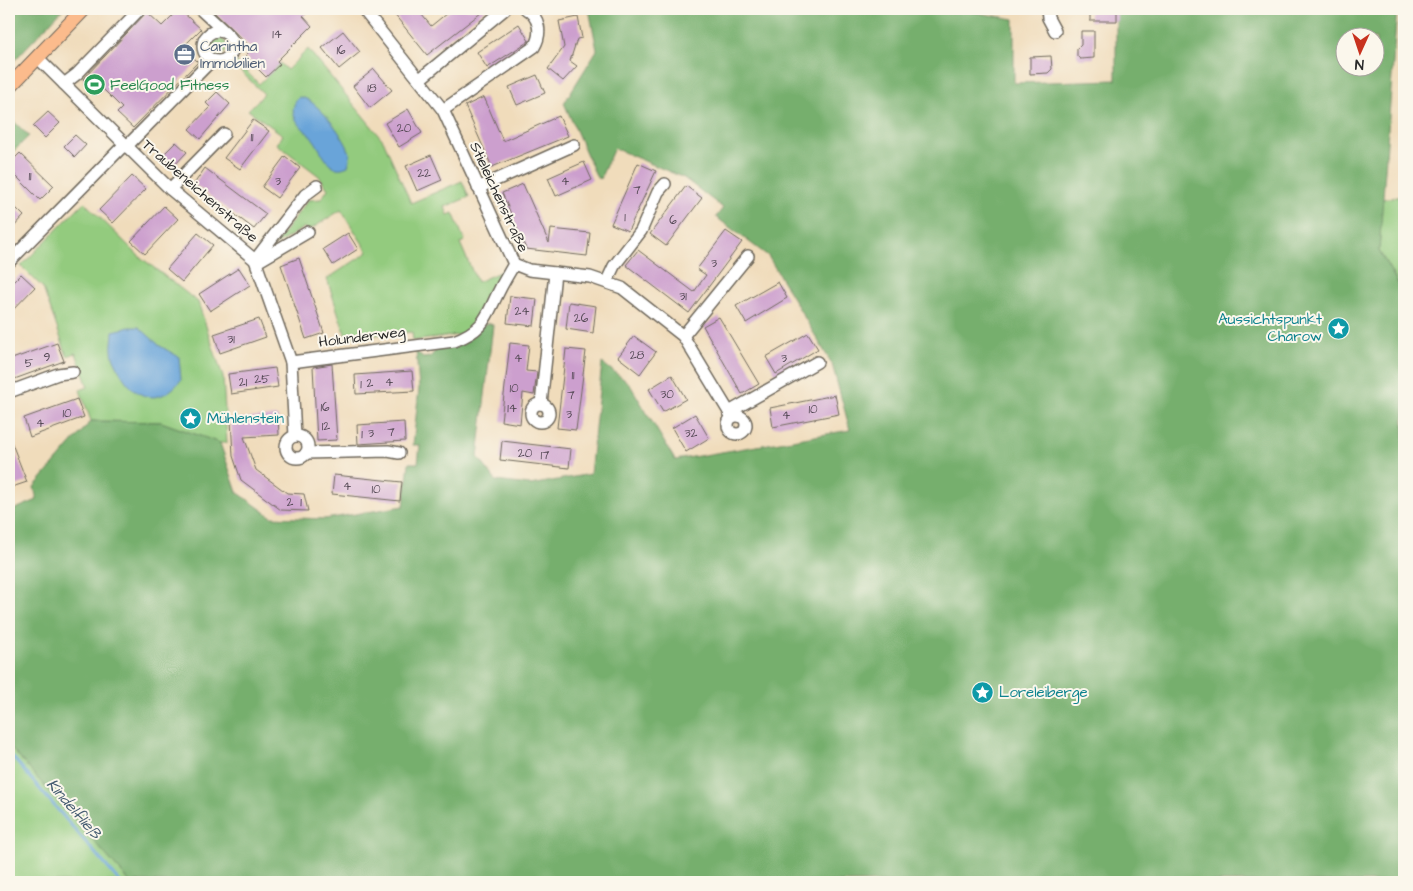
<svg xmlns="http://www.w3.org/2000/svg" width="1413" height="891" font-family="'Architects Daughter',sans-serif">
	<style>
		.green { fill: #93cb7e; stroke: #5f7b54 }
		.forest { fill: #76af6d; stroke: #506d4c; fill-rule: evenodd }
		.water { fill: #69a4d9; stroke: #4a6882 }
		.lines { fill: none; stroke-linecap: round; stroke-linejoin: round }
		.stream { stroke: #69a4d9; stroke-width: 3 }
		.building { fill: #cc9fce }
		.minor-casing { stroke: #70695d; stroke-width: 14 }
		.major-casing { stroke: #70695d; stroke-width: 16 }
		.minor { stroke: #fff; stroke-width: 11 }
		.major { stroke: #fbbb8c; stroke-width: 14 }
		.labels { text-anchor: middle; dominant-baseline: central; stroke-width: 4; stroke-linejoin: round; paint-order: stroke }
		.number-label { font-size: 12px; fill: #534854 }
		.service-label { font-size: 15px; fill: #4e5e75; stroke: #fbf7ec; text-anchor: start }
		.leisure-label { font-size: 15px; fill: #27864d; stroke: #fbf7ec; text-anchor: start }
		.street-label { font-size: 15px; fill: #2b2b2b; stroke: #fbf7ec }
		.culture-label { font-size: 15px; fill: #0d838f; stroke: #fbf7ec; text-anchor: start }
		.water-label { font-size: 16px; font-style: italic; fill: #445b71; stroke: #fbf7ec }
	</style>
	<rect width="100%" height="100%" fill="#fbf7ec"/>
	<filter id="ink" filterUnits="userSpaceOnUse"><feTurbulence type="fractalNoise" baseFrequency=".02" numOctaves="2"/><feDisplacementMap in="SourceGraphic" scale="10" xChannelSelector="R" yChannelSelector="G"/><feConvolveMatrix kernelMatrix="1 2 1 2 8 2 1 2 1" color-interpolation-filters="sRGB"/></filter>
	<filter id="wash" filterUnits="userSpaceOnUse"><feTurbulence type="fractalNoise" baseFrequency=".0096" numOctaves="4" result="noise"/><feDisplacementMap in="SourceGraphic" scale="20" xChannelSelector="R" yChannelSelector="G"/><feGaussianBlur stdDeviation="1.12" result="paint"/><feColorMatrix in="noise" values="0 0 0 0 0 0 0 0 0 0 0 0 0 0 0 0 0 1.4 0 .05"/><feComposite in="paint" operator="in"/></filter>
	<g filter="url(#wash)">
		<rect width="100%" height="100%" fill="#f0dcbb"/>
		<!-- green -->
		<g class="green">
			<circle cx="218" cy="47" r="9"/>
			<path d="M308 49 383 140 411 203 462 181 469 197 445 207 448 215 453 213 465 241 460 243 477 282 504 270 483 318 459 335 413 341 412 332 346 337 327 279 368 252 341 210 308 231 305 227 274 246 308 200 321 199 328 189 319 176 277 144 283 135 248 110 264 94 232 63 236 61 259 84 280 63 287 70Z"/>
			<path d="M1404 196V294L1379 251 1382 199Z"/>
			<path d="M84 202 139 256 198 302 223 377 227 443H220L161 422 91 421 80 390 88 387 76 353 67 356 43 288 21 266Z"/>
			<path d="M9 746 130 882H9Z"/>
		</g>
		<!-- forest -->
		<g class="forest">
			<path d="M9 9H63L9 66Z"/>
			<path d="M589 9H955L1014 19V83L1116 80V9H1397L1379 251 1404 294V882H130L9 746V522L15 516 13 510 37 500 34 487 91 421 161 422 220 443 237 492 272 517 325 519 404 506 409 463H418L420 445H413L419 388 416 351 423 358 430 357 439 347 488 323 493 325 478 457 496 481 530 485 590 474 602 363 629 383 675 460 850 430 832 364 768 256 716 217 723 208 684 178 614 148 600 179 597 178 564 103 597 50ZM1346 38H1376V68H1346Z"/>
			<path d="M9 117 29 136 9 156Z"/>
		</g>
		<!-- water -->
		<g class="water">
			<path d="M299 97C314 96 345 137 349 151 351 156 349 161 348 166 343 168 338 170 333 166 324 161 320 148 314 140 304 128 283 115 299 97Z"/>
			<path d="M130 327H139L160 346 179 357 181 380C157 410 130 397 117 365 115 361 112 356 112 351 111 345 113 338 113 331Z"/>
		</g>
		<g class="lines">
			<!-- stream -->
			<path class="stream" d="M9 753 120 882"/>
		</g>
		<g id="blocks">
			<!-- building -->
			<g class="building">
				<path d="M179 9 201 29 183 47 198 62 133 128 117 113 122 108 102 88 97 93 83 79 147 12 162 26Z"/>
				<path d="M211 9H311L303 16 312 26 277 61 280 64 266 77 245 56 252 49Z"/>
				<path d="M390 9H417L431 26 452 9H486L427 55Z"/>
				<path d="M1117 10V21H1090V11Z"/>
				<path d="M578 17 582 38 577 39 570 61 577 66 563 81 548 69 564 47 559 21Z"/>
				<path d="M519 24 529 41 487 68 477 52Z"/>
				<path d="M343 31 360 52 339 69 322 48Z"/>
				<path d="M1081 31H1094V58L1080 59 1077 56V49L1081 45Z"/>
				<path d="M1051 56 1052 69 1048 73 1030 74V57Z"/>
				<path d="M374 69 392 90 370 108 353 86Z"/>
				<path d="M537 75 545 93 517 105 509 87Z"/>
				<path d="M217 92 230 104 200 139 189 129 210 107 206 103Z"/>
				<path d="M484 97 503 141 559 116 568 136 492 167 465 106Z"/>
				<path d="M408 109 422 133 399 147 385 123Z"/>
				<path d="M48 112 60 123 45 138 33 126Z"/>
				<path d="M253 120 269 131 240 169 224 158Z"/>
				<path d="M75 135 86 145 75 157 64 146Z"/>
				<path d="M176 142 187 152 173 167 162 156Z"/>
				<path d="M20 153 54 186 40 200 9 169V164Z"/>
				<path d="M431 155 442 180 417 191 406 166Z"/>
				<path d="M285 156 300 168 277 198 262 187Z"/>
				<path d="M584 162 592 180 556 196 548 178Z"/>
				<path d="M638 163 656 171 628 231 611 224Z"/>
				<path d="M205 168 266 214 254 229 194 184Z"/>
				<path d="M132 176 146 189 113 223 99 210Z"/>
				<path d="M523 184 549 243 551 229 590 233 587 256 526 249 502 193Z"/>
				<path d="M686 186 702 198 666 246 650 234Z"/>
				<path d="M9 201 24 216 9 232Z"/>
				<path d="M164 206 178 219 145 254 131 241Z"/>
				<path d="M726 231 742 242 689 313 626 265 638 250 694 292 706 275 697 269Z"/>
				<path d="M198 233 213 245 182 282 167 269Z"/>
				<path d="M348 233 358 249 333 265 323 249Z"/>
				<path d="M299 258 324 333 306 339 281 265Z"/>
				<path d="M239 268 250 285 210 311 199 294Z"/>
				<path d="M21 274 35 287 9 314V286Z"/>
				<path d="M778 282 787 298 746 323 736 306Z"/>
				<path d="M510 296 537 299 534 326 507 323Z"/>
				<path d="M569 302 596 306 593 333 566 329Z"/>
				<path d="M719 317 759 384 742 394 703 326Z"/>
				<path d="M259 319 266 337 220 353 214 334Z"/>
				<path d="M808 333 818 349 776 374 766 357Z"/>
				<path d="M634 336 656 352 640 374 618 357Z"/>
				<path d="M57 343 64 361 9 381V360Z"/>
				<path d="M510 343 529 345 526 371 537 372 534 395 523 393 520 424 501 421Z"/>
				<path d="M566 349 586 351 576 430 557 428Z"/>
				<path d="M332 364 337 440 317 441 313 367Z"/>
				<path d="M275 368 278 387 231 394 228 374Z"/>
				<path d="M412 371 414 391 356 394 355 375Z"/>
				<path d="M672 375 686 399 663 412 649 389Z"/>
				<path d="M835 395 839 414 773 427 770 408Z"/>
				<path d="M77 399 84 417 30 437 24 418Z"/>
				<path d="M695 414 709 438 686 452 672 428Z"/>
				<path d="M278 416 279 435 244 437 256 470 287 493 304 494 308 511 281 510 241 480 233 456 231 419Z"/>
				<path d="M404 422 405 441 358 444 357 425Z"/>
				<path d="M9 436 27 482 9 488Z"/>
				<path d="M502 441 571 449 569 468 500 460Z"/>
				<path d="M334 475 402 482 400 501 332 494Z"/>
			</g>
		</g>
	</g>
	<g filter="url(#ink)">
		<use href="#blocks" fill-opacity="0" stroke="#70695d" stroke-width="1"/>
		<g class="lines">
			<defs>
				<g id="minor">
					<path d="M200 9 225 32"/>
					<path d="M363 9 443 110 514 264 529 270 590 277 622 288 683 336 732 417"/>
					<path d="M1047 9 1048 18 1055 31"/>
					<circle cx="218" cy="46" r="15"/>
					<path d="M38 58 170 189 255 260 291 362 295 436"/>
					<path d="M420 79 505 9"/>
					<path d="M64 84 77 74 140 9"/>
					<path d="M443 110 534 47C542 34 540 17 526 9"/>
					<path d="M126 147 212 60"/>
					<path d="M478 188 574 145"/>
					<path d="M170 189 224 134"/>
					<path d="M255 260 305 195 317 186"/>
					<path d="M9 262 124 145"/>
					<path d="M257 262 308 232"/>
					<path d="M607 281 614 266 641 231 658 192 665 184"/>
					<path d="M683 336 748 256"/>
					<path d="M291 362 454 341C486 329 486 316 500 289 504 281 509 273 514 264"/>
					<path d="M9 392 58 374 73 372"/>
					<circle cx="540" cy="413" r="9"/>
					<path d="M541 404 555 273"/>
					<path d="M729 412 817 362"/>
					<circle cx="737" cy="425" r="9"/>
					<circle cx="297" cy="447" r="11"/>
					<path d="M306 453 388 451 399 453"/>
				</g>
				<path id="major" d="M9 87 84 9"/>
			</defs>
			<!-- minor casing -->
			<use href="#minor" class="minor-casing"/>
			<!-- major casing -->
			<use href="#major" class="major-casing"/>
			<!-- minor -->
			<use href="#minor" class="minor"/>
			<!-- major -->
			<use href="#major" class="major"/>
		</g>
	</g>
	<!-- icons -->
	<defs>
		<symbol id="office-disc" viewBox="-11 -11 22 22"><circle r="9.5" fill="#5c6f8a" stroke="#fbf7ec"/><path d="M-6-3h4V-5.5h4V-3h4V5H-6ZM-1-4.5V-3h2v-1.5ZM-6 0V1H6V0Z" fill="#fff"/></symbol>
		<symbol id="stadium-disc" viewBox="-11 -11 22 22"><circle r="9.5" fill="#2e9e5b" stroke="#fbf7ec"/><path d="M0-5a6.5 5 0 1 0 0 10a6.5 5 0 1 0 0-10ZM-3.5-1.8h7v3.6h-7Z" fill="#fff"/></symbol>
		<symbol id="sight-disc" viewBox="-11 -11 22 22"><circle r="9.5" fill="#0f9aa8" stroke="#fbf7ec"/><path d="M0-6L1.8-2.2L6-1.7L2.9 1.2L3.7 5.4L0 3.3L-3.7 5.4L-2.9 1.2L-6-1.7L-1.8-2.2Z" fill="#fff"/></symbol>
	</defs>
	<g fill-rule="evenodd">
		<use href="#office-disc" x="172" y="42" width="25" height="25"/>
		<use href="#stadium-disc" x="82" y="72" width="25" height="25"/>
		<use href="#sight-disc" x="1326" y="316" width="25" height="25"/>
		<use href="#sight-disc" x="178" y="406" width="25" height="25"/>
		<use href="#sight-disc" x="970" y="680" width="25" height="25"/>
	</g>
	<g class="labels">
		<!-- number labels -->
		<g class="number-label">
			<text x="277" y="34">14</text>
			<text x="341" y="50">16</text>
			<text x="372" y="88">18</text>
			<text x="404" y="128">20</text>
			<text x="252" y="137">11</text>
			<text x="424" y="173">22</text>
			<text x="30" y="176">11</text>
			<text x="278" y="181">3</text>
			<text x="565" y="181">4</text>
			<text x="637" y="190">7</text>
			<text x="625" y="217">1</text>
			<text x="673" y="220">6</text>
			<text x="714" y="263">3</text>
			<text x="683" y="296">31</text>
			<text x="522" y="311">24</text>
			<text x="581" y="318">26</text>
			<text x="231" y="339">31</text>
			<text x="637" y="355">28</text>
			<text x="47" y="357">9</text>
			<text x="518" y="358">4</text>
			<text x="784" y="358">3</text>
			<text x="29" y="363">5</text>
			<text x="573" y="375">11</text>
			<text x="262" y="379">25</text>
			<text x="243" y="382">21</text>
			<text x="389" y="382">4</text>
			<text x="370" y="383">2</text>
			<text x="361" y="384">1</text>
			<text x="514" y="388">10</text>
			<text x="667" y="394">30</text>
			<text x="571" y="395">7</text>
			<text x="325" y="407">16</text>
			<text x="512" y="408">14</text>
			<text x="813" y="409">10</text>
			<text x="67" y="413">10</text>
			<text x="569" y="414">3</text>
			<text x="786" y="415">4</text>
			<text x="40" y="423">4</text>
			<text x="326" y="426">12</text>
			<text x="391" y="432">7</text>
			<text x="371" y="433">3</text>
			<text x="691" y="433">32</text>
			<text x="362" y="434">1</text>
			<text x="525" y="453">20</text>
			<text x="545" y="455">17</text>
			<text x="347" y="486">4</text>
			<text x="376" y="489">10</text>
			<text x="290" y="502">2</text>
			<text x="301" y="502">1</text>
		</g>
		<!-- service labels -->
		<g class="service-label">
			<text x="200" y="46">Carintha<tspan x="200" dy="17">Immobilien</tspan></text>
		</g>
		<!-- leisure labels -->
		<g class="leisure-label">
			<text x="110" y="85">FeelGood Fitness</text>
		</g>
		<!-- street labels -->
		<g class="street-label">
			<text transform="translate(200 191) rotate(41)">Traubeneichenstraße</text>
			<text transform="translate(499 197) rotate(65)">Stieleichenstraße</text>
			<text transform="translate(362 337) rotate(-7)">Holunderweg</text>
		</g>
		<!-- culture labels -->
		<g class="culture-label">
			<text x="1322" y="319" text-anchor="end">Aussichtspunkt<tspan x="1322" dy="17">Charow</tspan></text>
			<text x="207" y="418">Mühlenstein</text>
			<text x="999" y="692">Loreleiberge</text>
		</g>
		<!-- water labels -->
		<g class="water-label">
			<text transform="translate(74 809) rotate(49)">Kindelfließ</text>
		</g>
	</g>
	<!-- margin -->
	<rect width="1413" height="891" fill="none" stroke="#fbf7ec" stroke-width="30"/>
	<!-- north arrow -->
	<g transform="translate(1360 52) rotate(183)"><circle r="24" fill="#fbf7ec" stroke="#a8a59f"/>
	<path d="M0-4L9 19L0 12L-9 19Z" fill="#c8321e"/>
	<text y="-8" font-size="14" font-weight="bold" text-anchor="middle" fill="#2b2b2b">N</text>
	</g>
</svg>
